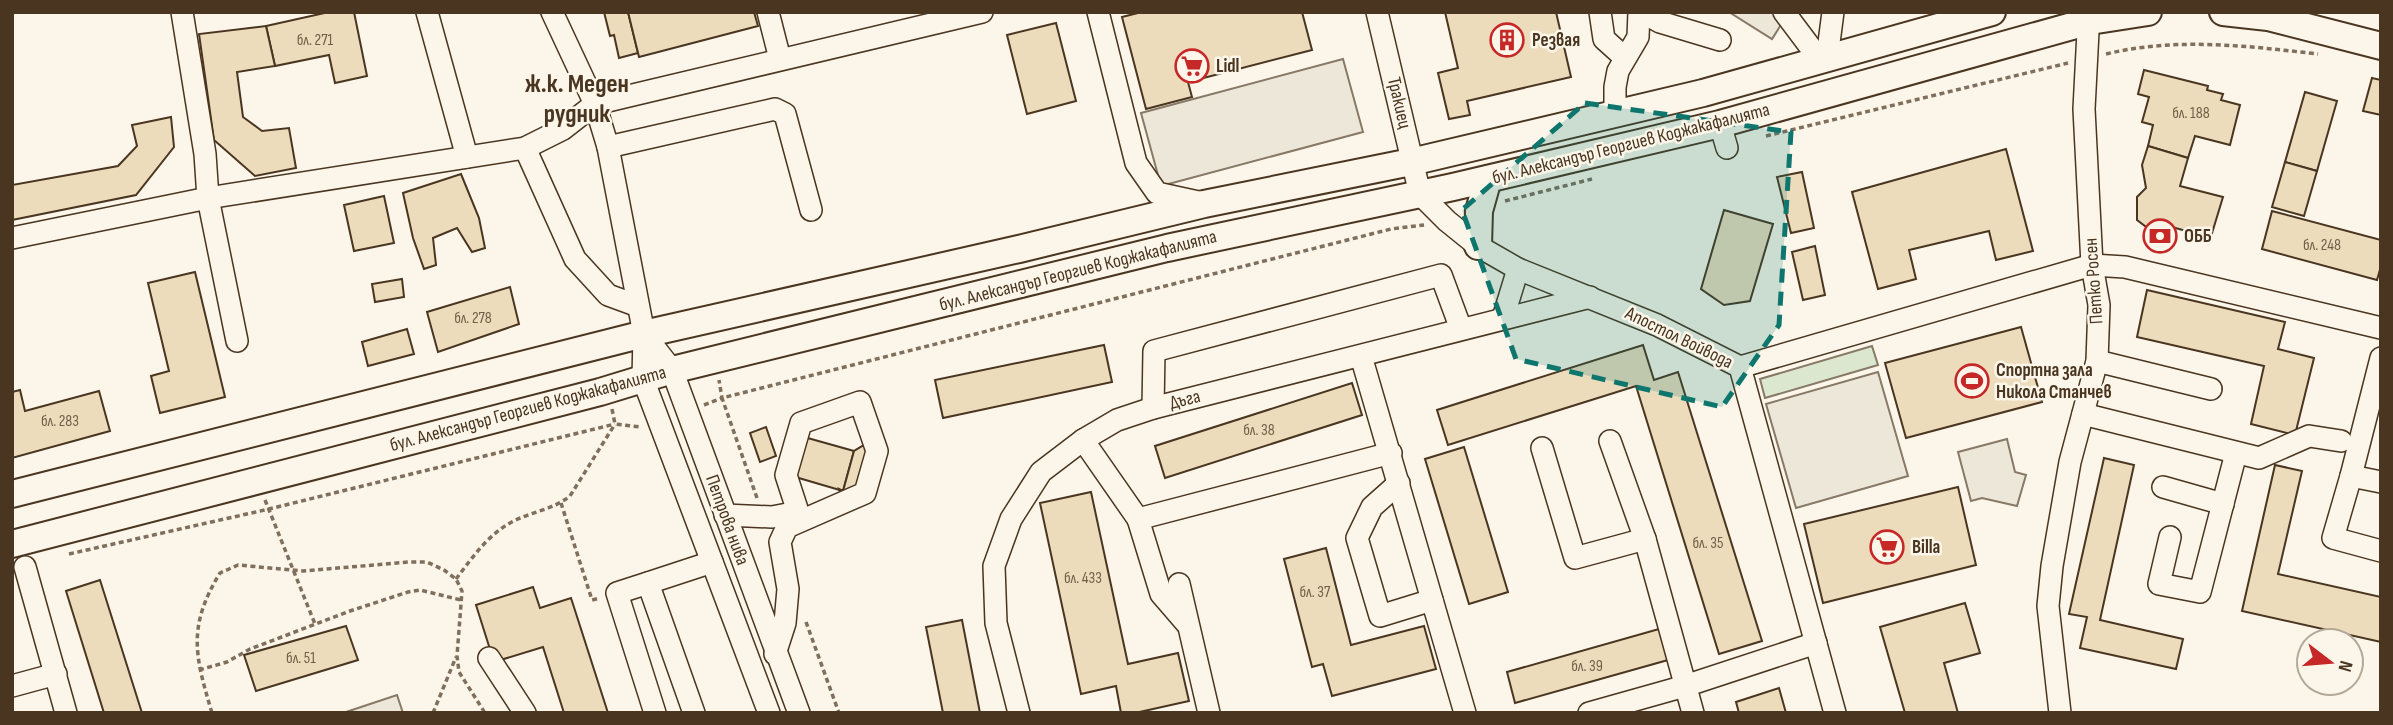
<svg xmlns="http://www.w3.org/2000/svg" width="2393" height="725" font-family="'Sofia Sans Condensed',sans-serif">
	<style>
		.green { fill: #dce7d0; stroke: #887966; stroke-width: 2 }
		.parking { fill: #ede7d9; stroke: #887966; stroke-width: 2 }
		.building { fill: #ecdcbc; stroke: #4a3520; stroke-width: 2 }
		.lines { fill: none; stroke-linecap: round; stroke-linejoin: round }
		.minor-casing { stroke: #4a3520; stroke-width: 24 }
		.major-casing { stroke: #4a3520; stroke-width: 30 }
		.path { stroke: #7f6f5c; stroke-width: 3.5; stroke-dasharray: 5 3.5; stroke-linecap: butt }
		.minor { stroke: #fbf6e9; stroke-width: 21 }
		.major { stroke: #fbf6e9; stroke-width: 26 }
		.marked { fill: #0f766e; fill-opacity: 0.2; stroke: #0f766e; stroke-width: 5; stroke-dasharray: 14 9; stroke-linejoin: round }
		.labels { text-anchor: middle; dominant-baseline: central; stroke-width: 5; stroke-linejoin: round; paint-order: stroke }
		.number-label { font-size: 16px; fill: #725f47 }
		.poi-label { font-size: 19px; font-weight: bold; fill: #4a3520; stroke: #fbf6e9; text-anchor: start }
		.street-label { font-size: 19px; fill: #4a3520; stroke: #fbf6e9 }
		.district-label { font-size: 26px; font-weight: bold; fill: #4a3520; stroke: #fbf6e9 }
	</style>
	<rect width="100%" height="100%" fill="#fbf6e9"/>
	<!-- green -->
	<path class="green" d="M1872 346 1878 365 1765 398 1760 379Z"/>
	<!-- parking -->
	<g class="parking">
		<path d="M1729 12H1789L1772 39Z"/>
		<path d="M1343 59 1363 132 1161 186 1141 113Z"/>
		<path d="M1878 372 1908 476 1796 508 1766 404Z"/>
		<path d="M2007 439 2015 472 2026 475 2017 506 1982 498 1971 501 1958 452Z"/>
		<path d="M397 695 403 713H343Z"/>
	</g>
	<!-- building -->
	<g class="building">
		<path d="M329 12H354L367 76 335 83 329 55 275 66 266 26Z"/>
		<path d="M604 12H628L638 53 619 58 614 35 610 36Z"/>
		<path d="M628 12H754L758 26 639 57Z"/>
		<path d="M1142 12H1302L1312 50 1188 82 1192 97 1146 109 1122 17Z"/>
		<path d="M1445 12H1556L1571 77 1467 101 1470 115 1449 119 1438 73 1458 68Z"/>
		<path d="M1056 23 1076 101 1027 114 1007 35Z"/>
		<path d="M266 26 275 66 237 72 243 117 262 131 289 128 296 168 255 176 214 140 199 34Z"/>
		<path d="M2144 70 2208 86 2207 90 2223 94 2221 100 2240 105 2230 145 2195 136 2188 158 2148 146 2153 125 2142 122 2149 97 2138 94Z"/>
		<path d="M2372 78 2381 80V115L2363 111Z"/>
		<path d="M2305 92 2337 101 2317 171 2285 162Z"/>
		<path d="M171 117 174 147 136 195 12 220V185L118 166 137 146 132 125Z"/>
		<path d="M2148 146 2188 158 2180 186 2223 197 2209 243 2184 237 2186 231 2172 227 2171 233 2145 226 2137 220V197L2146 188 2142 165Z"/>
		<path d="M2006 149 2033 251 1996 260 1989 231 1909 250 1916 279 1878 289 1852 192Z"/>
		<path d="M2285 162 2317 171 2304 216 2272 207Z"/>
		<path d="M1802 172 1814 228 1791 233 1777 177Z"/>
		<path d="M461 174 479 218 485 248 472 252 457 228 433 238 436 265 424 269 413 238 403 193Z"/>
		<path d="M384 196 394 243 354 251 344 205Z"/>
		<path d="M1724 210 1773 224 1750 301 1724 305 1701 289Z"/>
		<path d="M2272 211 2381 240V266L2377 280 2262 249Z"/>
		<path d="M1815 246 1825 295 1803 300 1792 252Z"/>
		<path d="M195 272 225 397 160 413 151 376 169 371 148 283Z"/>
		<path d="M402 279 404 297 375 302 372 284Z"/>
		<path d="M510 287 519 324 438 352 427 312Z"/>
		<path d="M2147 290 2285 322 2278 349 2314 358 2295 435 2251 424 2264 366 2137 337Z"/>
		<path d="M2021 327 2042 402 1906 438 1885 363Z"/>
		<path d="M407 329 414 354 368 366 362 342Z"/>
		<path d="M1104 345 1112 382 943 418 935 380Z"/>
		<path d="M1643 345 1654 380 1678 372 1762 641 1719 654 1636 386 1448 445 1437 410Z"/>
		<path d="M1352 383 1362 415 1165 478 1155 446Z"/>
		<path d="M20 390 25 411 99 391 110 431 12 458V392Z"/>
		<path d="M766 427 776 456 760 462 750 433Z"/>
		<path d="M804 437 854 451 843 491 792 476Z"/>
		<path d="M864 445 871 460 859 490 842 497 839 489 843 491 854 451Z"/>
		<path d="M1464 447 1508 592 1469 604 1425 459Z"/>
		<path d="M2104 458 2134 465 2100 620 2183 639 2176 669 2080 648 2087 617 2069 614Z"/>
		<path d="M2275 465 2302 471 2278 574 2381 597V642L2242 611Z"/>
		<path d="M1958 487 1976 565 1823 603 1804 524Z"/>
		<path d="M1091 492 1128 664 1178 653 1189 701 1135 713H1121L1116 686 1081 694 1040 503Z"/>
		<path d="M1326 548 1351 645 1424 626 1436 669 1332 696 1323 664 1312 667 1284 559Z"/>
		<path d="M100 580 142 713H104L66 591Z"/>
		<path d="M533 587 540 608 571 598 608 713H564L543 647 494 662 476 605Z"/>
		<path d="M1965 603 1980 653 1944 663 1958 713H1905L1880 627Z"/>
		<path d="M962 620 980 713H943L926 627Z"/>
		<path d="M346 626 358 660 256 691 244 655Z"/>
		<path d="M1659 629 1668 660 1515 703 1507 672Z"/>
		<path d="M1779 688 1786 713H1739L1736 702Z"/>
	</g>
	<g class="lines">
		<defs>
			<g id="minor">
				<path d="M182 12 205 154 208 198 237 341"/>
				<path d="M427 12 467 157"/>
				<path d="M552 12 595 104 608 147 644 334 643 379 769 713"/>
				<path d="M768 12 780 59"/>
				<path d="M1098 12 1136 163 1157 193 1203 203"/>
				<path d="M1377 12 1420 194 1447 221 1478 246 1518 269 1657 325 1740 367 1835 713"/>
				<path d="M1600 12 1604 39 1624 57"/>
				<path d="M1642 12 1660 22 1720 40"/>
				<path d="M1784 12 1820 60"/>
				<path d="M1827 58 1833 12"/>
				<path d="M1615 113V87L1618 71 1638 37 1639 12"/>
				<path d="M1720 124 1727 148"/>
				<path d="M608 147 775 109 785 114 811 210"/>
				<path d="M525 148 575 259 608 295 638 306"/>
				<path d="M12 238 208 198 525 148 563 129 595 104 982 12"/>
				<path d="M1503 318 1518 269"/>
				<path d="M644 334 672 370 799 713"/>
				<path d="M1361 356 1465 713"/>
				<path d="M2381 358 2351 476 2333 538 2381 551"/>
				<path d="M2097 361 2211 389"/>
				<path d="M1740 367 2092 265 2125 267 2381 328"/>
				<path d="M1153 408 1154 351 1441 275 1461 329"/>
				<path d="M2083 414 2259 458 2309 436 2341 441"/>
				<path d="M1083 440 1138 519 1391 453"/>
				<path d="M1610 441 1645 539 1693 713"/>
				<path d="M1542 448 1575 558 1645 539"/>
				<path d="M2351 476 2381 482"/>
				<path d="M1399 483 1372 507 1357 538 1380 616 1432 600"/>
				<path d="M2163 487 2223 504"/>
				<path d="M725 515 772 517 798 512 786 475 801 423 860 402 877 451 865 493 787 527 780 542 788 589 785 623 775 654"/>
				<path d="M1138 519 1161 594 1186 623"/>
				<path d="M2170 537 2159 584 2200 592 2236 453"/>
				<path d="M25 567 66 713"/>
				<path d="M648 583 617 593 655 713"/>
				<path d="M1179 584 1209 713"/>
				<path d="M489 658 525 713"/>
				<path d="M12 686 56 674"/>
				<path d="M694 713 648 583 712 562"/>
				<path d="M1019 713 996 623 994 566 1011 519 1041 472 1083 440 1117 420 1153 408 1590 297"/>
				<path d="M1589 713 1685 686 1816 643"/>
				<path d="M2060 713 2048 606 2052 566 2070 462 2097 361 2099 305 2092 265 2084 109 2089 12"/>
			</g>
			<g id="major">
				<path d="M2223 12 2268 17 2381 46"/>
				<path d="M1478 246 1479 211 1488 179"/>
				<path d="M12 494 644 334 1019 249 1204 204 1411 162 1703 93 1992 12"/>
				<path d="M12 544 600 392 672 370 1167 248 1453 187 1720 124 2090 21 2148 12"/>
			</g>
		</defs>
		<!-- minor casing -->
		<use href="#minor" class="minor-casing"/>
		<!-- major casing -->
		<use href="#major" class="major-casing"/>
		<!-- path -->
		<g class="path">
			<path d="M2106 54C2177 37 2247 46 2318 54"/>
			<path d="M1766 136 2068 63"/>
			<path d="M1505 201 1592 179"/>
			<path d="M704 405 722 398 719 380"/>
			<path d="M612 409 615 424 641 427"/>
			<path d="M757 498 722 398 1391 229 1424 225"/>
			<path d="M265 500 315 624"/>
			<path d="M561 503 592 600 600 598"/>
			<path d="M69 554 269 509 615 424"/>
			<path d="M456 579C472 558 487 536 510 523 529 512 553 510 570 496L615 424"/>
			<path d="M806 622 839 713"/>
			<path d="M199 670 227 662 250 649 350 611 408 592 420 590 461 600"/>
			<path d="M212 713C195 656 187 627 220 573L238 565 303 571 409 562H427L444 570 456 579 462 591 457 656 459 672 485 713"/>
			<path d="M433 713 456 657"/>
		</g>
		<!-- minor -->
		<use href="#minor" class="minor"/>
		<!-- major -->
		<use href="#major" class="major"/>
	</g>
	<!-- marked area -->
	<path class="marked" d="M1585 103 1791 132 1779 325 1722 407 1516 359 1462 210Z"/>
	<!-- icons -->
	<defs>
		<symbol id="building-ring" viewBox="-11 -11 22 22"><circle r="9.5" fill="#fbf6e9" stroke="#c62828" stroke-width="1.5"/><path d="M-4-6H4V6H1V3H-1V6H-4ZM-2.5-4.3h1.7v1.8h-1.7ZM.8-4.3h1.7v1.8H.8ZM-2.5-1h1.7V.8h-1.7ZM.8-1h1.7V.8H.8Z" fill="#c62828"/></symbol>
		<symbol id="supermarket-ring" viewBox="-11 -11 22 22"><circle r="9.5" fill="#fbf6e9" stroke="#c62828" stroke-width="1.5"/><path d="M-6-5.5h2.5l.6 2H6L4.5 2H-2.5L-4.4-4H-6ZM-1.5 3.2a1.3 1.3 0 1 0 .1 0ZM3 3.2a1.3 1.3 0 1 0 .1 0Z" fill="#c62828"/></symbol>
		<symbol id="bank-ring" viewBox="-11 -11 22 22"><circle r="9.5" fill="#fbf6e9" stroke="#c62828" stroke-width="1.5"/><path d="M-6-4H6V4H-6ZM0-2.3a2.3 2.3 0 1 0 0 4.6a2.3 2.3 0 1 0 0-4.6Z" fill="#c62828"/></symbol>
		<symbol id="stadium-ring" viewBox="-11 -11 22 22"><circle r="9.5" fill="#fbf6e9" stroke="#c62828" stroke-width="1.5"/><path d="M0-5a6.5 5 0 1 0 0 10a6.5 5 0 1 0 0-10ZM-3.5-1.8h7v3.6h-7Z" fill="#c62828"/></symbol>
	</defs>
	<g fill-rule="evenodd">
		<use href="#building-ring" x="1488" y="21" width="38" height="38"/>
		<use href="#supermarket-ring" x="1173" y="47" width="38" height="38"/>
		<use href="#bank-ring" x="2141" y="217" width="38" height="38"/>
		<use href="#stadium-ring" x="1953" y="362" width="38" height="38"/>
		<use href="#supermarket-ring" x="1868" y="528" width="38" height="38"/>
	</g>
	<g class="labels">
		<!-- number labels -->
		<g class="number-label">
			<text x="315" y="40">бл. 271</text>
			<text x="2191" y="113">бл. 188</text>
			<text x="2322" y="245">бл. 248</text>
			<text x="473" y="318">бл. 278</text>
			<text x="60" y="421">бл. 283</text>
			<text x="1259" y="430">бл. 38</text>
			<text x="1708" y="543">бл. 35</text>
			<text x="1083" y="578">бл. 433</text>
			<text x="1315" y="592">бл. 37</text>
			<text x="301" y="658">бл. 51</text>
			<text x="1587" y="666">бл. 39</text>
		</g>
		<!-- poi labels -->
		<g class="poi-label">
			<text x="1532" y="40">Резвая</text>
			<text x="1216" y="66">Lidl</text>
			<text x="2184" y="236">ОББ</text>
			<text x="1996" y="370">Спортна зала<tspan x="1996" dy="22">Никола Станчев</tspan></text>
			<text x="1912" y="547">Billa</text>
		</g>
		<!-- street labels -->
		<g class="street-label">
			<text transform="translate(1399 103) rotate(77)">Тракиец</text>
			<text transform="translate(1631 144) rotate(-14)">бул. Александър Георгиев Коджакафалията</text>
			<text transform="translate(1078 271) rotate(-14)">бул. Александър Георгиев Коджакафалията</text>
			<text transform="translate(2094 281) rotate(-94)">Петко Росен</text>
			<text transform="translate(1679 338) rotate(26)">Апостол Войвода</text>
			<text transform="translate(1185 400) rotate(-14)">Дъга</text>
			<text transform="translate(528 409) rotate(-15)">бул. Александър Георгиев Коджакафалията</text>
			<text transform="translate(727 520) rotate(70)">Петрова нива</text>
		</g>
		<!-- district labels -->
		<g class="district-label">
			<text x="577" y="84">ж.к. Меден<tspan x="577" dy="30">рудник</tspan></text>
		</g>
	</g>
	<!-- border -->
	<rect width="2393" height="725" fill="none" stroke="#4a3520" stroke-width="28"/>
	<!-- north arrow -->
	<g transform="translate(2330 662) rotate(106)"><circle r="33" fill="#fbf6e9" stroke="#b4a999" stroke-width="2"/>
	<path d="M0-5L12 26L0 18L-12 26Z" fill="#c62828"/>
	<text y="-10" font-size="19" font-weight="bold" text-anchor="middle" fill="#4a3520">N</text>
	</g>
</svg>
